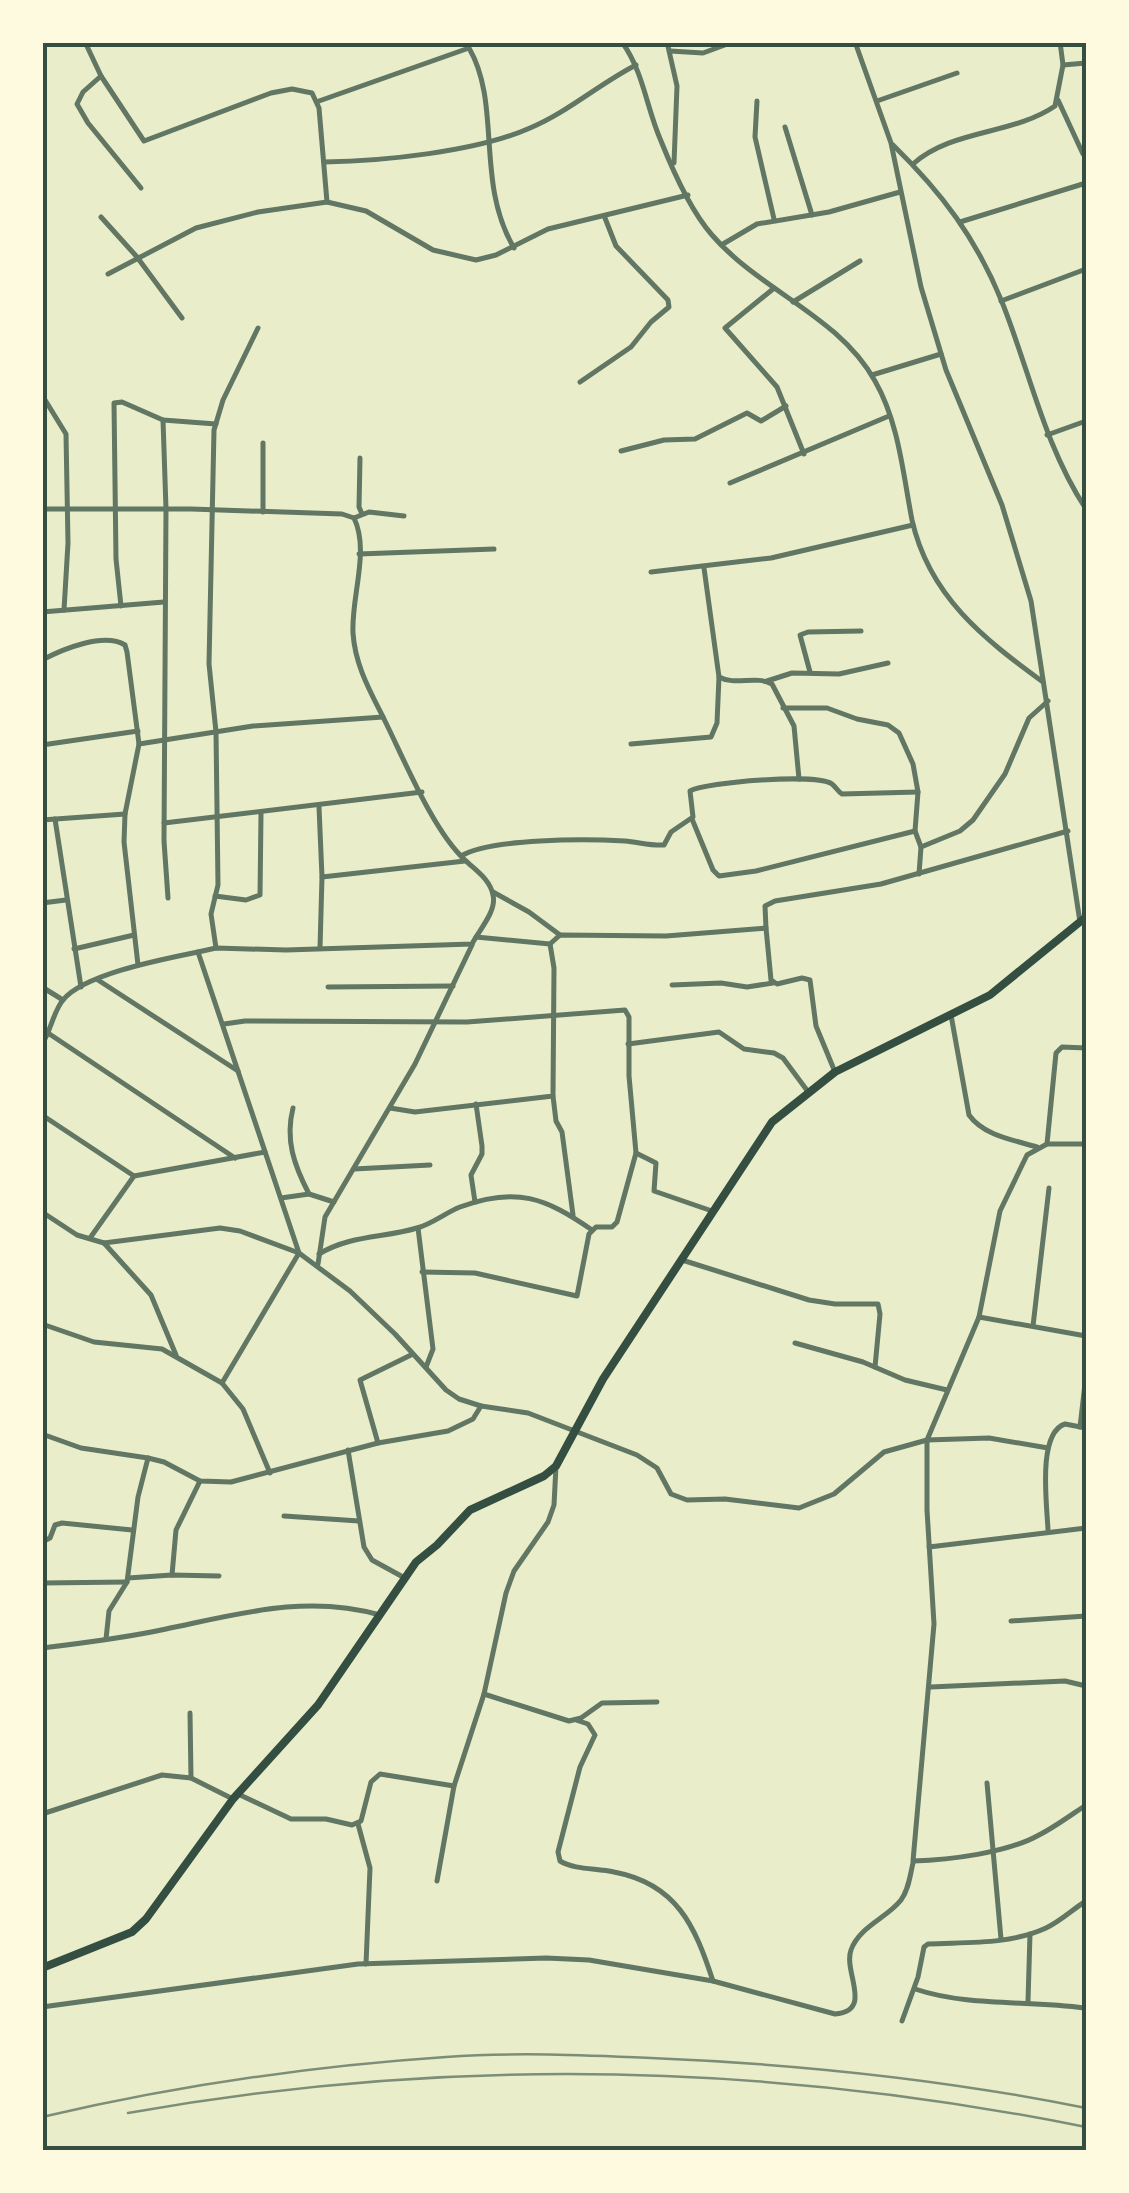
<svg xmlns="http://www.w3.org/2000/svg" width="1129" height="2193" font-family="Roboto,sans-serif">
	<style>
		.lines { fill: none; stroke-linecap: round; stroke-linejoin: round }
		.minor { stroke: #617663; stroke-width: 5 }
		.secondary { stroke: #344e41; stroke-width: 8 }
		.rail { stroke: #7c8e77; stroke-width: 2.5 }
		.neatline { fill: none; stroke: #344e41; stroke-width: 4 }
	</style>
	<rect width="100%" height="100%" fill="#e9edc9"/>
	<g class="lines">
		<!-- minor -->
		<g class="minor">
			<path d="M85 42 101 76 144 141 271 93 292 89 312 93 319 108 327 202"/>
			<path d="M622 42C644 73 646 107 661 141 673 171 690 210 712 235 760 291 838 315 875 381 899 423 903 474 912 520 929 596 984 639 1043 682"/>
			<path d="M667 42 677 86 674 163"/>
			<path d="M855 42 891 143 921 287 946 370 1002 505 1031 601 1080 922"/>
			<path d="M670 51 703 53 733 42"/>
			<path d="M1063 65 1086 63"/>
			<path d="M101 76 83 92 77 104 88 123 141 188"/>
			<path d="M1058 100 1083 154"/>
			<path d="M319 101 469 48C502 105 475 182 514 248"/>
			<path d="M757 101 755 137 774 219"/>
			<path d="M877 101 957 73"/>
			<path d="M785 127 812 215"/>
			<path d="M893 145C942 193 976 238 1002 302 1030 372 1044 445 1086 509"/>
			<path d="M324 162C383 161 476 152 530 128 568 112 599 84 636 65"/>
			<path d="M913 164C952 129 1013 135 1055 106L1063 65 1060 42"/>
			<path d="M101 217 137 257 182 318"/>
			<path d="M960 222 1086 183"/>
			<path d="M723 244 757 224 829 212 900 192"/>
			<path d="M108 274 196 228 258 212 327 202 366 211 433 250 476 260 496 255 548 229 688 195"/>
			<path d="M773 289 725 328 777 387 804 454"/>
			<path d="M1001 301 1086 269"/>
			<path d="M793 302 860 261"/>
			<path d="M872 375 941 354"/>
			<path d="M580 382 631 347 651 322 669 307 668 300 616 246 605 218"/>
			<path d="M42 395 66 434 68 543 64 610"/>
			<path d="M163 420 166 509 164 841 168 898"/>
			<path d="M1047 435 1086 421"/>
			<path d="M621 451 664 440 695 439 747 413 761 421 786 406"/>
			<path d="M360 458 359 507 362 514"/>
			<path d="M730 483 889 416"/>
			<path d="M42 509H191L342 514 354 518C370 551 351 597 353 633 355 665 370 691 384 719 404 759 433 831 465 860 475 870 490 879 493 895 497 911 479 930 472 944L286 950 216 948 198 952 299 1253 222 1383"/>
			<path d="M263 512V443"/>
			<path d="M354 518 369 512 404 516"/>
			<path d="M359 554 494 549"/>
			<path d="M704 568 719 677C735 686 756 675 772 684L794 726 799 779"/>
			<path d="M651 572 771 558 913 525"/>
			<path d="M121 606 116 559 114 403 122 402 163 420 216 424"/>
			<path d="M42 612 164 602"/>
			<path d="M42 660C63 649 104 632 125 645L127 652 139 744 125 814 124 842 138 965"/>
			<path d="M810 672 800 635 808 632 861 631"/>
			<path d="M767 681 792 673 839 674 888 663"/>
			<path d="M783 708H827L857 719 888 725 899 733 913 764 918 792 915 831 921 847"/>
			<path d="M139 744 253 726 383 717"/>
			<path d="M631 744 711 737 717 723 719 677"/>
			<path d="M42 745 138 731"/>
			<path d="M319 807 322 877 465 861"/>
			<path d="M55 819 81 987"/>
			<path d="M692 819 713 870 719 876 756 871 915 831"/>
			<path d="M42 820 125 814"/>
			<path d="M164 823 422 792"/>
			<path d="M461 856C491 838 587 839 625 841 638 842 651 846 664 845L671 832 693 817 690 791C706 782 817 773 832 784 836 787 838 792 842 794L918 792"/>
			<path d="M919 874 921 847 960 831 973 820 1005 774 1029 718 1048 701"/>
			<path d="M493 892 529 912 560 935"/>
			<path d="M215 896 246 900 260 895 261 814"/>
			<path d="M42 903 66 900"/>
			<path d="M766 928 765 906 775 901 881 884 1068 831"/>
			<path d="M476 937 550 944 560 935 666 936 766 928 771 980 777 984 802 978 810 980 816 1026 835 1072"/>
			<path d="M216 948 211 914 218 885 216 732 209 664 214 430 223 400 258 328"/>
			<path d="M320 948 322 877"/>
			<path d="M74 949 134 935"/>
			<path d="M98 980 238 1071"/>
			<path d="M672 985 721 983 747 987 773 983"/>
			<path d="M42 987 63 1000"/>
			<path d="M328 987 453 986"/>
			<path d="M951 1015 969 1115C984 1136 1014 1140 1037 1147"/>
			<path d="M224 1024 245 1021 467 1022 625 1010 629 1017V1076L636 1153 656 1163 654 1191 712 1211"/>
			<path d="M42 1029 235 1158"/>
			<path d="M42 1044C51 1031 53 1012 63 1000 84 974 164 959 198 952"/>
			<path d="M628 1044 719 1032 744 1049 774 1053 783 1058 809 1093"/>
			<path d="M553 1096 556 1121 562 1132 573 1215"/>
			<path d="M293 1108C285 1140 294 1165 309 1194"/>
			<path d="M390 1108 415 1112 553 1096 554 968 550 944"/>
			<path d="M42 1115 134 1176 265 1152"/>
			<path d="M1047 1144 1056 1053 1062 1047 1086 1048"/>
			<path d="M354 1169 430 1165"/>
			<path d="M281 1198 309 1194 334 1202"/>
			<path d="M475 1202 471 1175 482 1154V1146L476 1104"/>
			<path d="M42 1212 77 1235 104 1243 220 1228 240 1231 299 1253 350 1291 395 1334 446 1390 459 1399 481 1406 528 1413 637 1455 657 1468 671 1494 687 1500 725 1499 799 1508 834 1494 884 1452 927 1440V1510L934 1624 913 1861C949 1860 1007 1853 1039 1835 1055 1827 1071 1815 1086 1805"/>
			<path d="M418 1228 433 1349 426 1367"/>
			<path d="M90 1238 134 1176"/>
			<path d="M104 1243 151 1295 176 1355"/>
			<path d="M319 1254C350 1235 384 1238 417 1228 432 1224 445 1213 460 1207 516 1186 546 1198 592 1230"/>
			<path d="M682 1260 809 1300 835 1304H878L880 1314 875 1367"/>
			<path d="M318 1264 325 1217 415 1064 472 945"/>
			<path d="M422 1272 475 1273 577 1296 589 1234 596 1227H612L617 1222 636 1153"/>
			<path d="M979 1317 1086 1336"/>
			<path d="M42 1324 94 1342 162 1349 222 1383 243 1409 270 1473"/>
			<path d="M1033 1326 1049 1188"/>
			<path d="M795 1343 863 1362 905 1380 947 1390"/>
			<path d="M1080 1427 1086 1375"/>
			<path d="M42 1434 81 1448 148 1458"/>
			<path d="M378 1443 360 1380 413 1354"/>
			<path d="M1048 1448 989 1438 927 1440 979 1317 1000 1211 1027 1155 1047 1144H1086"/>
			<path d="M348 1450 364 1547 372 1560 403 1577"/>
			<path d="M284 1516 359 1521"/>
			<path d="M1048 1530C1047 1505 1037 1433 1065 1424L1086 1428"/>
			<path d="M42 1542 50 1538 55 1525 62 1523 132 1530"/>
			<path d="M929 1547 1086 1528"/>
			<path d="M172 1575 176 1530 200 1481"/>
			<path d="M128 1578 172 1575 219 1576"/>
			<path d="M42 1583 127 1582"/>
			<path d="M1011 1621 1086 1616"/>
			<path d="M106 1639 109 1611 127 1582 138 1497 148 1458 164 1462 200 1481 231 1482 378 1443 448 1431 473 1419 481 1406"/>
			<path d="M42 1648C84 1643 125 1638 166 1629 239 1614 306 1594 380 1615"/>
			<path d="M931 1687 1065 1681 1086 1686"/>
			<path d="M484 1694 569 1721 581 1718 602 1703 657 1702"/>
			<path d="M190 1713 191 1778"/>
			<path d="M576 1720 588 1724 595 1735 580 1767 558 1852 560 1861C575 1870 596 1868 614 1872 677 1884 695 1926 713 1981"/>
			<path d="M987 1783 1001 1939"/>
			<path d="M238 1794 291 1819H326L352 1825 361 1821 371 1782 380 1774 454 1786"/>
			<path d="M42 1814 162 1775 191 1778 233 1799"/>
			<path d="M358 1824 370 1868 366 1964"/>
			<path d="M437 1881 454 1786 484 1694 506 1593 514 1571 548 1522 554 1505 556 1466"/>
			<path d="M915 1989C969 2007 1028 2000 1084 2008"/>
			<path d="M1028 2001 1030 1934"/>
			<path d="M42 2007 358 1964 546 1958 589 1960 713 1981 835 2014C874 2011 843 1972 851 1950 859 1927 887 1918 901 1900 909 1889 910 1875 913 1863"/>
			<path d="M902 2021 918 1977 924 1947 928 1944C967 1942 1009 1945 1046 1928 1061 1921 1073 1909 1086 1901"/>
		</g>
		<!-- secondary -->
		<path class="secondary" d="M42 1968 132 1932 146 1919 233 1799 318 1705 416 1562 437 1545 470 1510 544 1476 556 1466 603 1379 772 1122 835 1072 990 995 1086 917"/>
		<!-- rail -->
		<g class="rail">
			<path d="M128 2113C446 2056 769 2063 1086 2127"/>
			<path d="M42 2117C175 2086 311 2066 446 2057 514 2052 583 2055 651 2058 798 2064 942 2079 1086 2108"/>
		</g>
	</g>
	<!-- border -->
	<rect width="1129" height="2193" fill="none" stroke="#fefae0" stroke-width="90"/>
	<rect x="45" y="45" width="1039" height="2103" class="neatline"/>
</svg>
